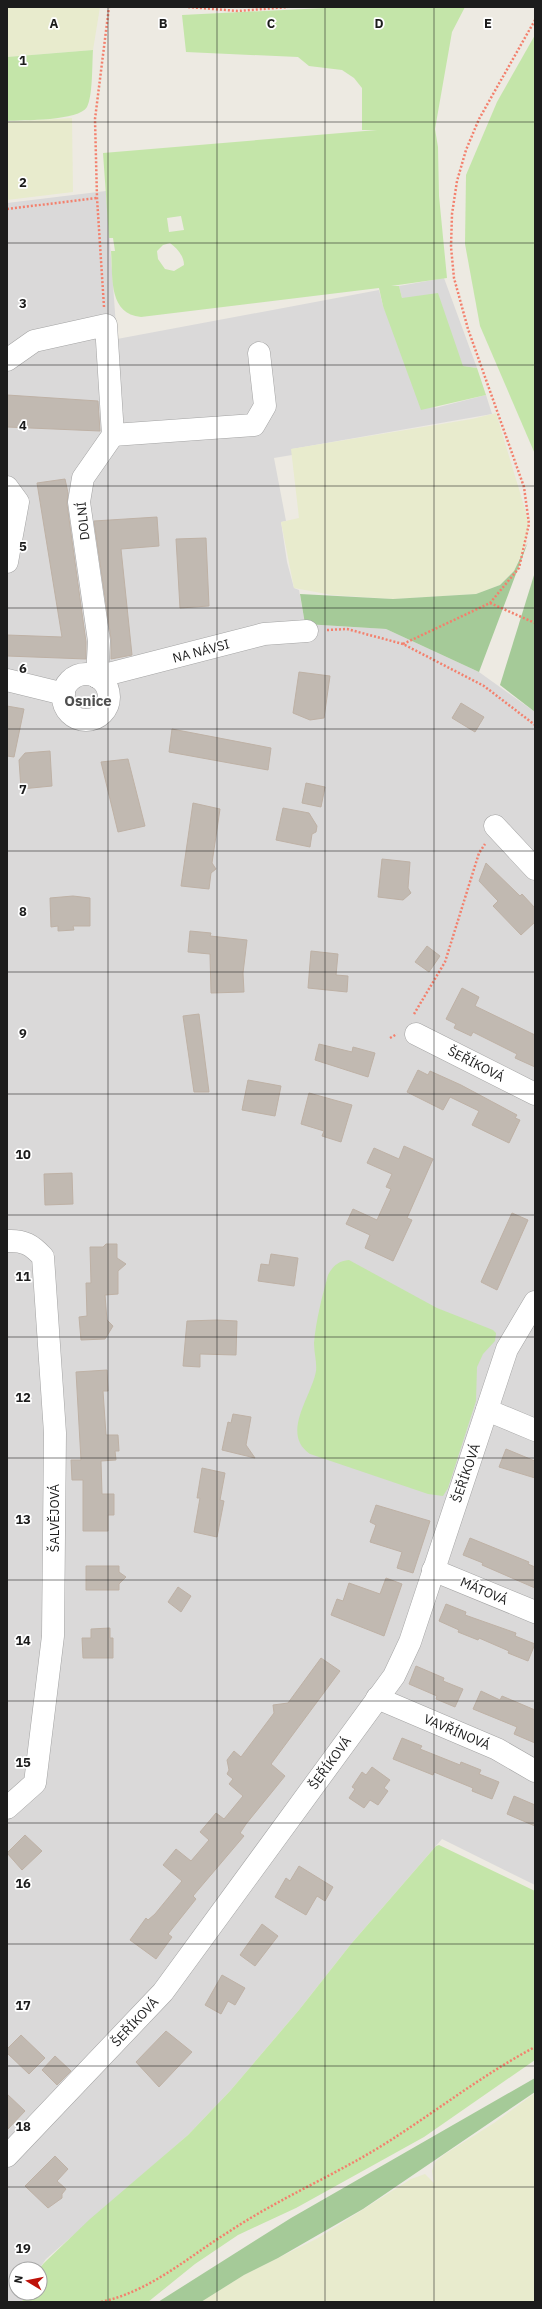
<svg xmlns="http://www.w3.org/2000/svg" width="542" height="2309" font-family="'IBM Plex Sans',sans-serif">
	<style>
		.residential { fill: #dad9d9 }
		.farmland { fill: #e8ebcd }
		.grass { fill: #c4e5a9; fill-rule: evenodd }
		.forest { fill: #a5ca98 }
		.building { fill: #c1b9b1; stroke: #beb1a5 }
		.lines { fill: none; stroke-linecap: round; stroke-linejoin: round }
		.minor-casing { stroke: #a3a3a3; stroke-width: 23 }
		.path { stroke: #f3806d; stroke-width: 2.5; stroke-dasharray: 2 2; stroke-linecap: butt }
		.minor { stroke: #fff; stroke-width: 22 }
		.grid { fill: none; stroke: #1c1c1c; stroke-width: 1; stroke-opacity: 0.55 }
		.labels { text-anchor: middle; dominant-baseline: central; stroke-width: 3.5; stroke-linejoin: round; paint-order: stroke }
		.street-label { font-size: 13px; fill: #1c1c1c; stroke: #fff }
		.quarter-label { font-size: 15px; font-weight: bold; fill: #4f4f4f; stroke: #fff }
		.grid-label { font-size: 13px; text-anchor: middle; font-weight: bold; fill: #1c1c1c; stroke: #fff; stroke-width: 3.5; stroke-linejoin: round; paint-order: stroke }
	</style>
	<rect width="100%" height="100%" fill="#edeae2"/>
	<!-- residential -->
	<g class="residential">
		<path d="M106 191 117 339 379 290 383 306 435 408 486 395 492 414 292 449V455L274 458 286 521 281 522 287 562 294 588 299 590 305 624 386 629 479 672 535 712V1885L442 1839 351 1944 299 2010 230 2091 188 2135 46 2259 39 2269H16V2293H25L22 2302H7V203Z"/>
		<path d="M444 278 477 368 463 366 455 347 402 298 399 286Z"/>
	</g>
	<!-- farmland -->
	<g class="farmland">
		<path d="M7 7H100L93 50 7 57Z"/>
		<path d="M72 118 73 192 7 200V122Z"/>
		<path d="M496 413 528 519V532L524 548 514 571 500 585 476 594 393 599 332 595 294 588 281 522 299 518 291 449 472 419Z"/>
		<path d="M535 2093V2302H201L244 2275 318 2238 411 2179 425 2174 434 2183 432 2171 435 2162 445 2154 494 2123Z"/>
	</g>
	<!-- grass -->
	<g class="grass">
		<path d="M344 7H465L452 32 435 129 438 147 439 196 447 278 391 286H399L402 298 438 293 463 366 477 368 486 395 421 410 383 306 379 288 141 317C108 314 113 277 111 251H115L113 238H109L103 153 377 130H362V88L354 78 342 70 309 66 298 57 186 52 182 15ZM181 216 184 230 169 232 167 218ZM170 243C177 248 184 256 184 265L174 271 165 269 158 259 157 251 163 245Z"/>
		<path d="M535 35V454L480 326 465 244 466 175 497 102Z"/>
		<path d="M93 50C92 64 93 96 87 107 79 121 23 120 7 121V57Z"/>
		<path d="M349 1260 437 1308 493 1330 496 1333 495 1341 483 1354 477 1367 476 1401 448 1488 443 1496 428 1494 310 1454C280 1434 312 1396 316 1371 317 1362 314 1353 314 1343 316 1320 322 1297 328 1275 333 1266 338 1261 349 1260Z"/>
		<path d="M439 1845 535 1891V2060L424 2137 296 2208 238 2235 195 2264 148 2302H22L25 2293H40L39 2269 44 2263 90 2219 188 2135 230 2091 299 2010 351 1944 436 1846Z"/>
	</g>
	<!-- forest -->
	<g class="forest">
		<path d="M528 542 479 672 386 629 305 624 300 594 393 599 476 594 500 585 514 571Z"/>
		<path d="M535 572V712L500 685Z"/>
		<path d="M535 2078V2092L363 2209 278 2258 244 2275 201 2302H158L291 2218Z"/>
	</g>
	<!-- building -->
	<g class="building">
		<path d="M7 395 98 401 100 431 7 427Z"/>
		<path d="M65 479 68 493 67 504 86 642V659L7 656V635L62 637 37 483Z"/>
		<path d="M157 517 159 546 121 549 132 655 111 659V639L94 521Z"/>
		<path d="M206 538 209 606 180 608 176 539Z"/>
		<path d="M299 672 330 676 324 718 310 720 293 713Z"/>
		<path d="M461 703 484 717 475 732 452 718Z"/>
		<path d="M7 706 24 709 14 757 7 756Z"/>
		<path d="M172 729 271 748 268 770 169 752Z"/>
		<path d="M50 751 52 786 21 789 19 760 25 753Z"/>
		<path d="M128 759 145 826 118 832 101 762Z"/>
		<path d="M306 783 325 787 321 807 302 803Z"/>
		<path d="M193 803 220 809 212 863 216 869 211 873 209 889 181 886Z"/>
		<path d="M283 808 309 813 317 826 316 832 312 834 310 847 276 840Z"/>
		<path d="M382 859 410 862 408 888 411 893 403 900 378 897Z"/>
		<path d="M486 863 520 896 522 894 535 908V922L521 935 493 906 498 901 479 881Z"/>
		<path d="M73 896 90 898V926H73L74 930 58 931V926L51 927 50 898Z"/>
		<path d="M190 931 211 933 210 936 247 940 243 973 244 992 211 993 210 954 188 952Z"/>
		<path d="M427 946 440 956 429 972 415 962Z"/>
		<path d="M311 951 338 954 336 975 348 976 347 992 308 988Z"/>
		<path d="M462 988 479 997 475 1006 535 1035V1067L515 1058 517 1054 473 1032 471 1036 454 1028 456 1024 446 1019Z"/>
		<path d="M199 1014 209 1092H194L183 1016Z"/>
		<path d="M319 1044 352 1052 353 1047 375 1053 368 1077 315 1060Z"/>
		<path d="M418 1070 428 1075 430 1071 461 1085 517 1115 515 1118 520 1120 509 1143 472 1125 479 1111 450 1097 443 1110 407 1092Z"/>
		<path d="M248 1080 281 1086 275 1116 242 1110Z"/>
		<path d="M309 1093 352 1105 341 1142 322 1136 324 1131 301 1124Z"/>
		<path d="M404 1146 433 1159 407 1218 412 1220 393 1261 365 1248 370 1235 346 1224 353 1209 377 1220 391 1189 386 1187 392 1174 367 1163 374 1148 399 1159Z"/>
		<path d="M72 1173 73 1204 45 1205 44 1174Z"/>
		<path d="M512 1213 528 1220 497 1290 481 1282Z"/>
		<path d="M106 1244H117V1258L126 1264 118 1271V1294L105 1295 107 1320 113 1326 105 1339 81 1340 79 1317 87 1316 86 1283H91L90 1247H103Z"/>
		<path d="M271 1254 298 1258 294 1286 258 1281 261 1264 269 1265Z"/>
		<path d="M217 1320 237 1321 236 1355 200 1354V1367L183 1366 187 1321Z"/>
		<path d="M107 1370 108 1391H103L106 1435H118L119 1451H115L116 1460 101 1461 102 1494H114V1515H108V1531H83V1480H72L71 1460H81L76 1372Z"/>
		<path d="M233 1414 251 1417 246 1445 255 1458 222 1450 228 1422 231 1423Z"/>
		<path d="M506 1449 535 1461V1478L499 1467Z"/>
		<path d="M202 1468 225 1473 220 1500 224 1501 217 1537 194 1532 200 1498H197Z"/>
		<path d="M376 1505 430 1521 413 1573 397 1568 402 1552 370 1542 376 1525 370 1522Z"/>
		<path d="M470 1538 529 1562 528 1564 535 1567V1588L482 1565 483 1563 463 1555Z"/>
		<path d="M86 1566H119V1572L126 1577 119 1584V1590H86Z"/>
		<path d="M386 1578 402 1584 384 1636 331 1615 337 1599 343 1601 349 1583 380 1594Z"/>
		<path d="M178 1587 191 1596 181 1612 168 1602Z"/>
		<path d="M446 1604 466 1612 465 1615 516 1633 515 1636 535 1644 528 1661 508 1653 509 1651 479 1638 478 1640 458 1632 459 1630 439 1621Z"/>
		<path d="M110 1628V1638H113V1658H83L82 1638H91V1629Z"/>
		<path d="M321 1658 340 1671 271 1764 285 1776 246 1824 240 1833 244 1836 193 1896 196 1899 168 1934 172 1937 156 1959 130 1940 146 1918 148 1920 155 1914 182 1881 163 1865 176 1849 191 1861 209 1840 200 1832 216 1813 224 1819 243 1796 229 1784 233 1779 227 1774 229 1770 227 1760 234 1751 241 1757 274 1713 273 1705 288 1703Z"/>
		<path d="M416 1666 444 1678 443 1681 463 1689 455 1707 436 1699 437 1696 409 1684Z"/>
		<path d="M481 1691 500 1700 502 1696 535 1710V1743L514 1734 517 1727 473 1709Z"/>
		<path d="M402 1738 422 1746 420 1749 460 1765 461 1762 481 1770 479 1774 499 1782 492 1799 472 1791 473 1788 434 1772 433 1775 393 1759Z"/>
		<path d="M372 1767 390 1780 384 1788 388 1791 378 1805 370 1800 364 1808 349 1798 355 1789 352 1787 362 1772 366 1775Z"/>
		<path d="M514 1796 535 1805V1826L507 1814Z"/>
		<path d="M25 1835 42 1851 22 1870 7 1853Z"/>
		<path d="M299 1866 333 1887 325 1901 317 1896 306 1915 275 1897 286 1878 290 1881Z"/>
		<path d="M262 1924 278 1936 255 1966 240 1955Z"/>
		<path d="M222 1975 245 1988 235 2005 228 2001 221 2014 205 2005Z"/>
		<path d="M166 2031 192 2052 159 2087 136 2062Z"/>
		<path d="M21 2035 45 2058 29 2074 7 2053V2049Z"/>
		<path d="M55 2056 71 2071 57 2085 42 2070Z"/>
		<path d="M7 2094 25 2111 7 2130Z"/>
		<path d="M55 2156 68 2169 57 2181 66 2189 62 2194V2198L48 2208 25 2186Z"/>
	</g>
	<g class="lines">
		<defs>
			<g id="minor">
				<path d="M7 360 34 341 106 325 113 435 83 478 79 502 99 641 97 677"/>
				<path d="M113 435 254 425 265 406 259 353"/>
				<path d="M7 487 18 502 7 562"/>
				<circle cx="86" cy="697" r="23"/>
				<path d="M97 677 264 634 307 631"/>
				<path d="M7 680 64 694"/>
				<path d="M495 826 535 869"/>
				<path d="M416 1034 535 1094"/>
				<path d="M7 1241C24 1240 32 1245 43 1257L55 1433 53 1636 35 1783 7 1808"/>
				<path d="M487 1410 535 1430"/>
				<path d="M433 1570 535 1612"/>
				<path d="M377 1698 497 1749 535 1771"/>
				<path d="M7 2156 163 1992 394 1676 410 1642 507 1349 535 1302"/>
			</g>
		</defs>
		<!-- minor casing -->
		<use href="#minor" class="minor-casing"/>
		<!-- path -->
		<g class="path">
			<path d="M188 7 238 11 288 7"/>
			<path d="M7 209 97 198"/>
			<path d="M104 307 97 198 95 119 109 7"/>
			<path d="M490 603 535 623"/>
			<path d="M327 630 347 629 403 644 484 686 535 725"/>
			<path d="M403 644 490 603 519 568 529 524 524 487 468 329 454 278 451 247 452 214 457 181 466 150 479 119 535 20"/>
			<path d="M414 1014 445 962 479 853 485 844"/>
			<path d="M390 1038 397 1034"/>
			<path d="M101 2302C151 2291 188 2257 230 2231 278 2199 333 2176 383 2145 434 2113 482 2075 535 2047"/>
		</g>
		<!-- minor -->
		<use href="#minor" class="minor"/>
	</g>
	<!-- grid -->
	<path class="grid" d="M108 7V2302M217 7V2302M325 7V2302M434 7V2302M7 122H535M7 243H535M7 365H535M7 486H535M7 608H535M7 729H535M7 851H535M7 972H535M7 1094H535M7 1215H535M7 1337H535M7 1458H535M7 1580H535M7 1701H535M7 1823H535M7 1944H535M7 2066H535M7 2187H535"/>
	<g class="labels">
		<!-- street labels -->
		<g class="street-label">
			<text transform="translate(83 521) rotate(-96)">DOLNÍ</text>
			<text transform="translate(201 651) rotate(-15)">NA NÁVSI</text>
			<text transform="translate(476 1064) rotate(27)">ŠEŘÍKOVÁ</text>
			<text transform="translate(466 1473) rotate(-71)">ŠEŘÍKOVÁ</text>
			<text transform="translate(54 1518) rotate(-90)">ŠALVĚJOVÁ</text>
			<text transform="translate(484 1591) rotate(23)">MÁTOVÁ</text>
			<text transform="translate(457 1732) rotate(23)">VAVŘÍNOVÁ</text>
			<text transform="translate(330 1763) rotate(-54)">ŠEŘÍKOVÁ</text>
			<text transform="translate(135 2022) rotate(-47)">ŠEŘÍKOVÁ</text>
		</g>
		<!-- quarter labels -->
		<g class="quarter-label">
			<text x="88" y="700">Osnice</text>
		</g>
	</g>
	<g class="grid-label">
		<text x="54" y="28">A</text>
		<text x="163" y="28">B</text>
		<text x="271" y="28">C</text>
		<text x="379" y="28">D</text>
		<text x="488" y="28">E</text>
		<text x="23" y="65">1</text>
		<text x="23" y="187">2</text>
		<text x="23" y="308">3</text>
		<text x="23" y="430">4</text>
		<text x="23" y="551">5</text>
		<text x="23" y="673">6</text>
		<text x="23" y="794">7</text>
		<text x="23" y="916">8</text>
		<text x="23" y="1038">9</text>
		<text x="23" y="1159">10</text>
		<text x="23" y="1281">11</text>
		<text x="23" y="1402">12</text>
		<text x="23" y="1524">13</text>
		<text x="23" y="1645">14</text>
		<text x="23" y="1767">15</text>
		<text x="23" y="1888">16</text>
		<text x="23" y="2010">17</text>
		<text x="23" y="2131">18</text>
		<text x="23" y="2253">19</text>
	</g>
	<!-- border -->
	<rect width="542" height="2309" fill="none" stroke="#1c1c1c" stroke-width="16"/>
	<!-- north arrow -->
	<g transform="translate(28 2281) rotate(280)"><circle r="19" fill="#ffffff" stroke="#a4a4a4"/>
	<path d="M0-3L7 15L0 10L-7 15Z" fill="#be1109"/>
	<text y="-6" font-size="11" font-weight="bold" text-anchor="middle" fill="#1c1c1c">N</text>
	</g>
</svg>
